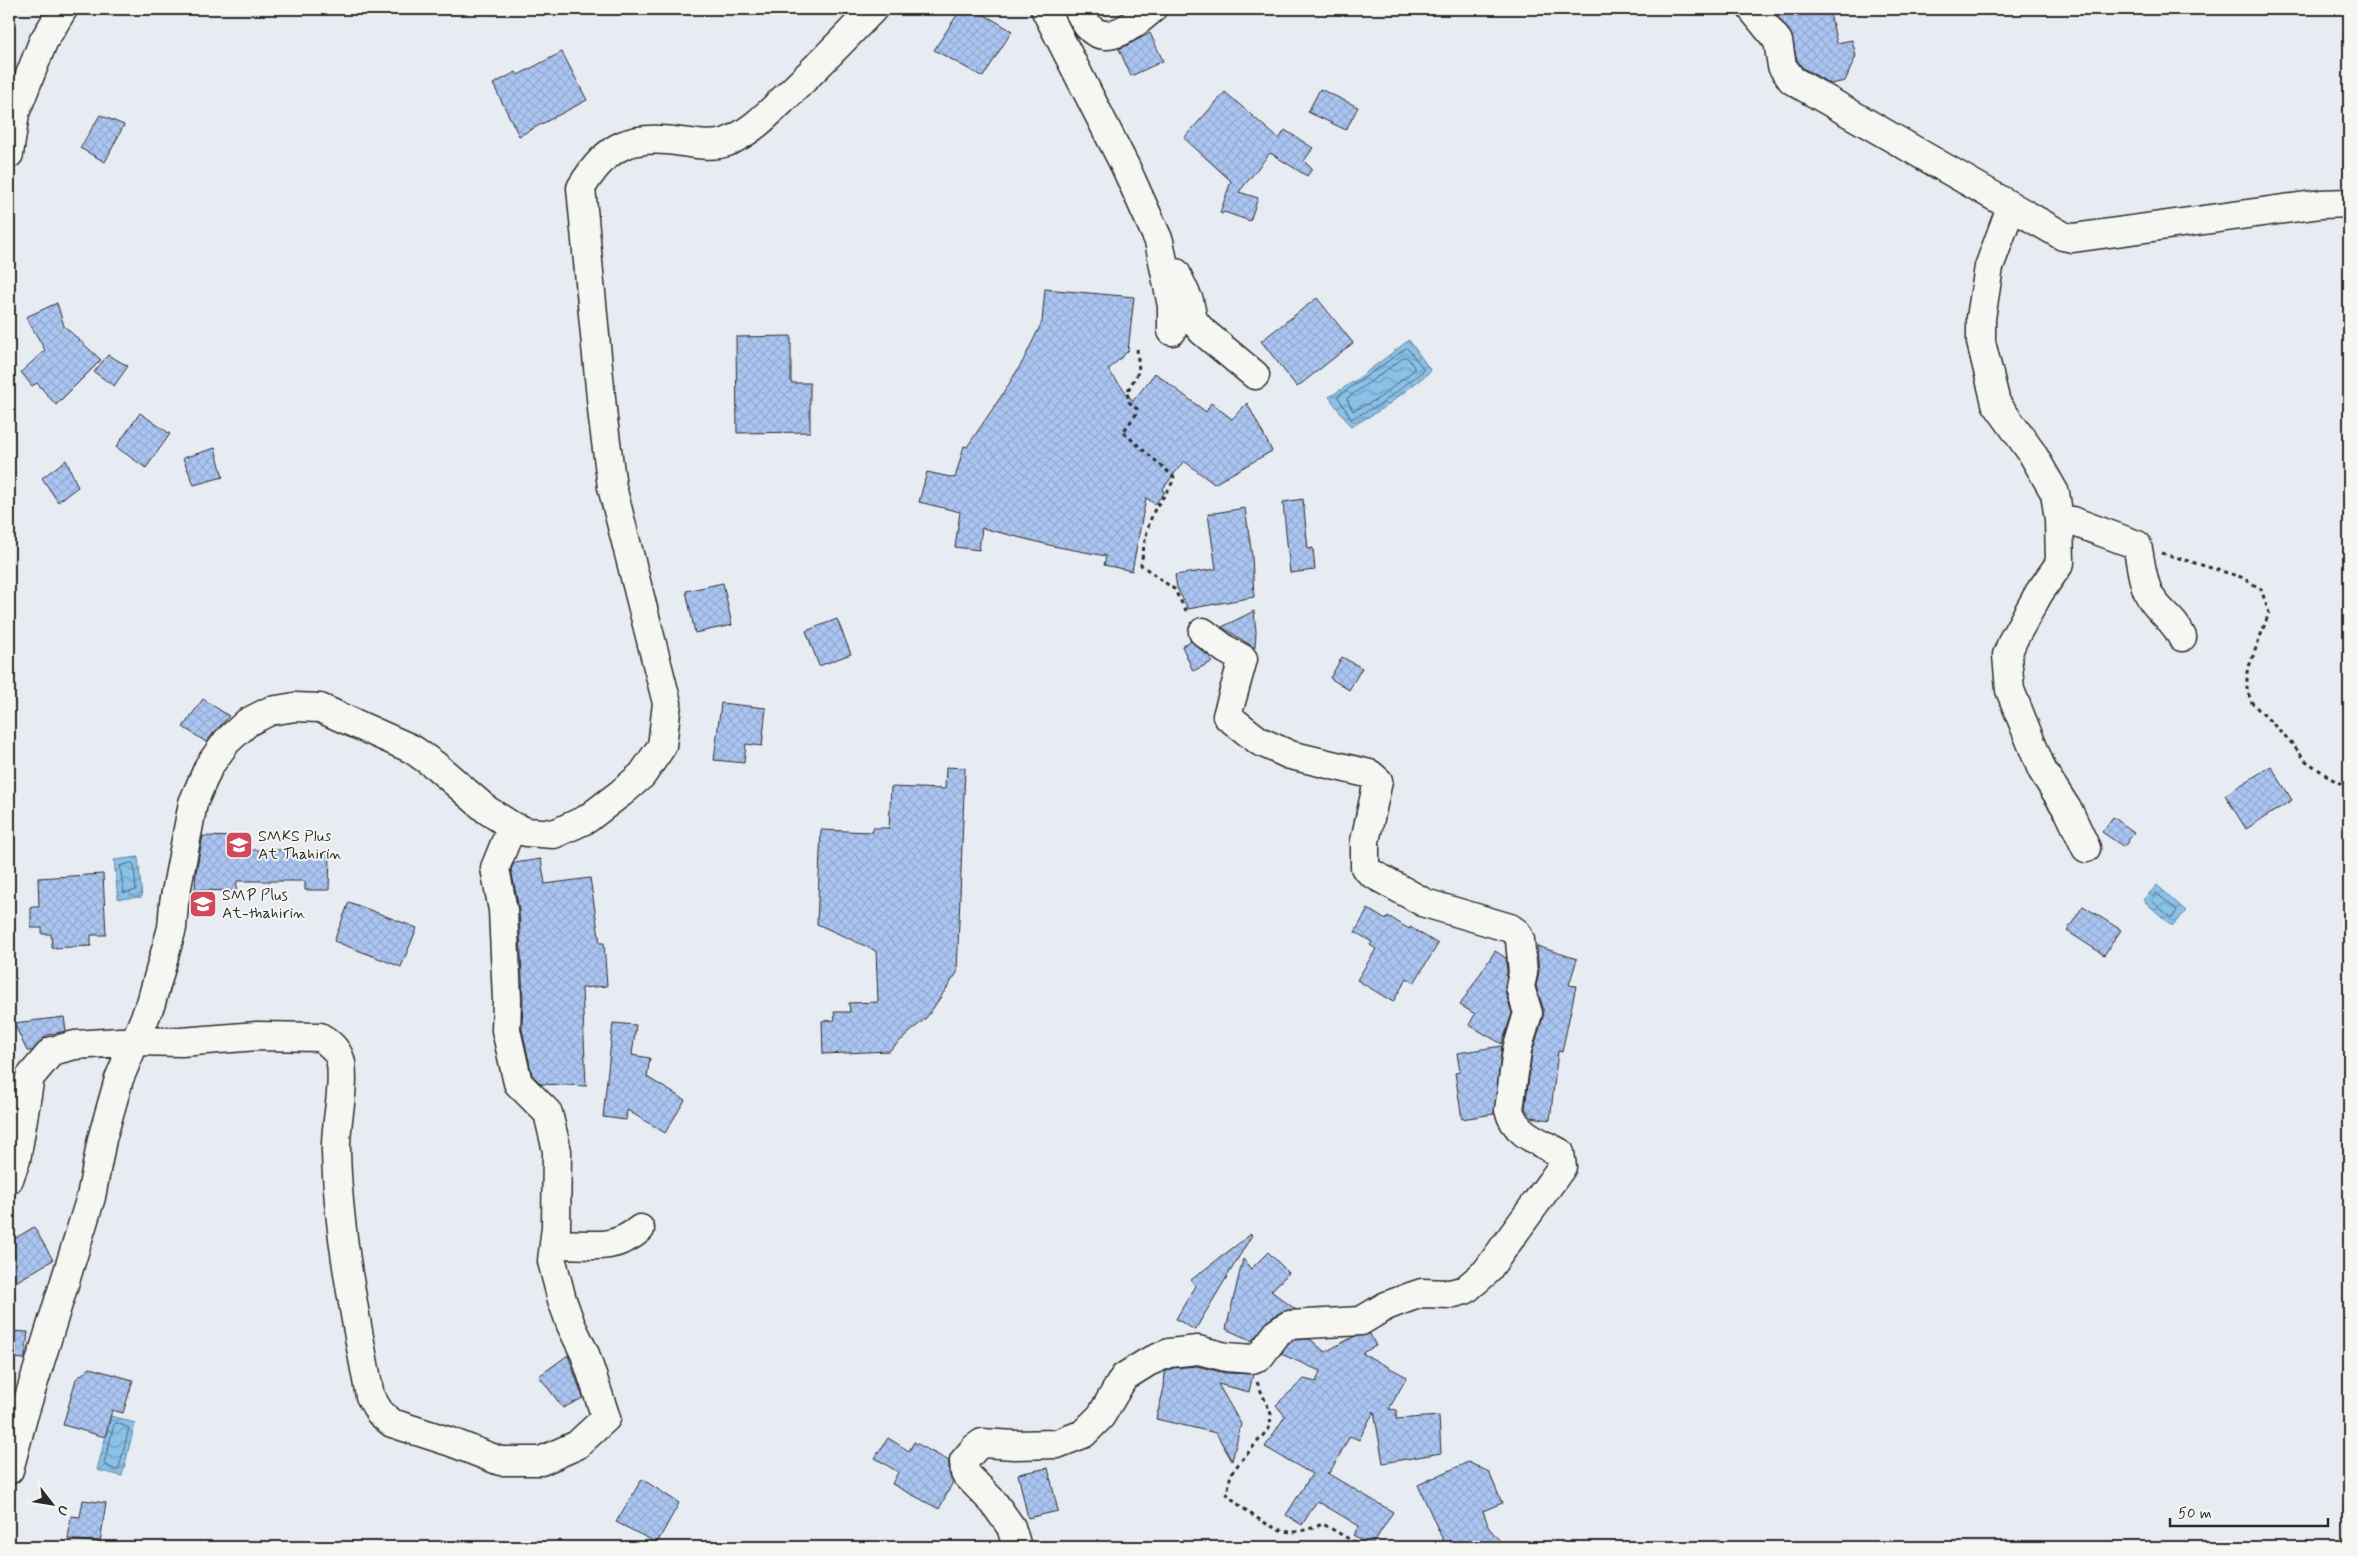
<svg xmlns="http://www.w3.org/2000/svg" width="2358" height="1556" viewBox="0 0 2358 1556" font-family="Mynerve,sans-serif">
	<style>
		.water { fill: url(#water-waves); stroke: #64859c }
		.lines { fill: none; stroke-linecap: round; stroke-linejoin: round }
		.shore { stroke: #516777; stroke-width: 1 }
		.building { fill: url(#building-cross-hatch); stroke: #2b2b2b }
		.minor-casing { stroke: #2b2b2b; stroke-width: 31 }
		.path { stroke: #2b2b2b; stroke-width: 3; stroke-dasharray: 4 4; stroke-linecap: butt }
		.minor { stroke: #f6f6f2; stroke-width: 28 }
		.labels { text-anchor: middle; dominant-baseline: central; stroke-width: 4; stroke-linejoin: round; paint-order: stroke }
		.poi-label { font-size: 16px; fill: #2b2b2b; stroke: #f6f6f2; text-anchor: start }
	</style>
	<defs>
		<pattern id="water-waves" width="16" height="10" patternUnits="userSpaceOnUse" patternTransform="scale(1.25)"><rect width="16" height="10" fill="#8ac1e8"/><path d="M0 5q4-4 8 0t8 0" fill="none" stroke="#719dbc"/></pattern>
		<pattern id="building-cross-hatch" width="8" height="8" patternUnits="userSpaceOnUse" patternTransform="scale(1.25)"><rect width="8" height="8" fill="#abc5f2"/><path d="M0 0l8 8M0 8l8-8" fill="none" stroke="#93a9d0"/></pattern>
	</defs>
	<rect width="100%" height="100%" fill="#e7ecf2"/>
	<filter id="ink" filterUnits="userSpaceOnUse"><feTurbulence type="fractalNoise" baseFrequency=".02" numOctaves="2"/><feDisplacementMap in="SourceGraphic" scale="10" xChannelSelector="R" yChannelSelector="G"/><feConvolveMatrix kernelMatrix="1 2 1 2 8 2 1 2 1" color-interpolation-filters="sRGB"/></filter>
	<g filter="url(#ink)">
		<path class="water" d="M1409,340L1431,371L1384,408L1351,427L1329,397L1356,380Z
			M138,857L142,897L118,899L114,860Z
			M2157,885L2186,911L2172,926L2143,900Z
			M111,1416L135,1423L122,1476L97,1470Z"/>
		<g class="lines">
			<path class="shore" d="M1407,348L1423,368V371L1381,404L1351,419L1338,397Z
				M1405,357L1408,358L1414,367V370L1378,399L1353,411L1347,399Z
				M132,863L134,865L136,890L124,893L120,866Z
				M2156,893L2177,910L2173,917H2170L2152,901Z
				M117,1423L129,1428L119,1468L116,1470L104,1464L114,1425Z"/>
		</g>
		<path class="building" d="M961,9H975L1012,31L983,77L934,50Z
			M1772,9H1829L1837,43L1852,40L1856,56L1845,81L1831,84L1803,68L1797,60L1790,32Z
			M1150,33L1163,61L1131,76L1119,49Z
			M562,52L587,100L519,136L493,84L516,72L518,75Z
			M1320,89L1358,107L1346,130L1308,112Z
			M1225,92L1279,139L1285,130L1313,148L1304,161L1312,169L1307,176L1270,153L1239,192L1258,198L1250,221L1224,212L1222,214L1220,213L1231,181L1184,138Z
			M100,115L124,125L105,162L80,148Z
			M1045,289L1134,297L1128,351L1108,370L1133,401L1155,373L1206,412L1211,403L1232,419L1247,403L1272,451L1214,484L1184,461L1162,490L1165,492L1155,504L1146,498L1132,571L1104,565L1106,556L1053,546L982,528L979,550L955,547L960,512L919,502L927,472L955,478L964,446L967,447L1004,392L1023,361L1042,322Z
			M1317,298L1353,343L1297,387L1261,341Z
			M57,303L64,326L101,360L56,405L37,383L32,386L21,372L45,350L26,317Z
			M791,336V383H810V432L737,433L736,337Z
			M108,355L128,366L114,386L94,372Z
			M140,413L170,434L146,468L116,447Z
			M215,448L223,477L194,485L183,458Z
			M66,460L78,487L58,502L42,478Z
			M1303,499L1308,549L1313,548L1315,570L1290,573L1283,502Z
			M1245,508L1252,556L1254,597L1188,609L1177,588L1175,575L1216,569L1208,514Z
			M723,583L732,625L695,633L686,591Z
			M1254,611L1256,632L1255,648L1222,627Z
			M837,619L851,654L819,666L806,631Z
			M1191,641L1210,657L1212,662L1193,671L1182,646Z
			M1342,657L1362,668L1349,690L1330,678Z
			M203,699L229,716L206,742L183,727Z
			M721,703L766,708L762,746L746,744L744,763L714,760Z
			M2271,766L2292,800L2246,829L2225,795Z
			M946,767L965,768L957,973L927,1017L889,1051L823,1054L822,1021L835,1020L834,1012H850L849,1003L878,1002L876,951L817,924L821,830L873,832V828H889L891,787L945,789Z
			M2113,817L2134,832L2124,847L2102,832Z
			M203,836L239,837L238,850H295V853H330L329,890H305V881H237L236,891L195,890L196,872Z
			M541,859L545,884L590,878L600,943H604L607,986L582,988L586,1086L541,1084L532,1075L522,1029L523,999L519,909L511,869L514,863Z
			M103,874L106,935H91V946L52,948L51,934H42V928H31V907H39L38,878Z
			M349,902L417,928L401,967L334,941Z
			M2083,906L2121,930L2104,955L2067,931Z
			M1368,909L1386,920L1388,916L1409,929L1410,927L1438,944L1414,983L1407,978L1393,1002L1357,980L1376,949L1370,945L1372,942L1355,932Z
			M1537,946L1577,959L1569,985L1576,986L1562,1052L1558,1051L1550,1120L1531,1117L1525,1108L1532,1053L1543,1017V1008L1536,986L1539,972Z
			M1495,951L1506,958L1507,972L1505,991L1512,1013L1502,1044L1469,1025L1475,1014L1460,1005Z
			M64,1017L66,1031L47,1035L32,1051H27L14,1023Z
			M613,1023L636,1025L632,1055L650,1058L647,1077L685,1100L665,1133L627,1110L626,1120L603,1117Z
			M1502,1046L1494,1114L1462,1119L1455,1073L1460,1072L1457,1053Z
			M34,1227L53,1260L9,1286V1242Z
			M1251,1234L1252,1235L1195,1330L1176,1319L1195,1286L1191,1280Z
			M1268,1252L1289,1273L1271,1291L1295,1309L1281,1312L1270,1319L1252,1341L1226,1329L1243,1259L1251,1269Z
			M9,1331L28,1332L25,1359L9,1358Z
			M1370,1334L1376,1346L1362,1353L1407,1377L1389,1409L1397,1410L1396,1419L1439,1416L1441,1453L1383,1463L1374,1411L1359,1440L1350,1436L1330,1472L1327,1473L1393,1512L1371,1547L1353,1535L1359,1526L1317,1501L1302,1525L1286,1515L1312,1474L1265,1447L1285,1416L1276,1405L1304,1379L1316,1382L1320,1371L1281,1354L1289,1344L1294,1340L1310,1339L1325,1352L1353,1337Z
			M568,1355L583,1398L563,1408L539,1376Z
			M1197,1366L1225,1373L1253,1374L1249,1392L1218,1384L1241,1424L1232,1461L1216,1433L1156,1419L1164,1388L1165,1372L1173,1368Z
			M90,1368L133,1380L123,1413L112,1410L105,1437L63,1425L76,1379Z
			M888,1438L909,1451L914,1442L949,1461V1474L953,1482L939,1509L892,1484L898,1472L875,1458Z
			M1468,1462L1489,1472L1502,1503L1483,1511L1489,1528L1505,1547H1446L1418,1485Z
			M1048,1468L1058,1511L1028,1518L1018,1474Z
			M642,1479L679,1503L657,1543L616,1522Z
			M83,1500L106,1503L100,1543L68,1539L71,1516L80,1517Z"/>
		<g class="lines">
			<g class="minor-casing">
				<path id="minor" d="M1045,9L1126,168L1159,241L1172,306V331
					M1078,9C1081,14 1084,21 1088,26C1107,49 1137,22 1152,9
					M1752,9L1778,41L1782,66L1792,80L2063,236L2073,238L2321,204L2349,203
					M9,154L15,113L43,42L63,9
					M2011,207L1989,267L1981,318V342L1996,403L2032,453L2055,493L2059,519L2060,563L2039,593L2013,640L2007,655L2010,690L2042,770L2069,812L2086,848
					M1176,273L1189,301L1193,320L1202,331L1255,375
					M2059,519L2072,521L2137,545C2141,562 2142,583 2151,598C2161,614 2174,619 2182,637
					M9,1179L16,1160L30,1077L52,1051L75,1045L135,1041L181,1042L257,1036L320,1037C330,1043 339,1052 341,1063C345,1093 335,1121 336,1151C338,1233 355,1315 370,1396L380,1413L392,1423L451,1442L500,1461H541L577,1445L606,1418L585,1354L571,1325L562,1300L552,1261L556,1227L557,1151L548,1113L518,1083L506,1030L507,1000L503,910L495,868L512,826
					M554,1244C588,1243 611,1253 640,1229
					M9,1470L23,1417L91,1197L102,1139L119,1079L151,1003L172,928L174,903L193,803L209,766L227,741L248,722L270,711L295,707L320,708L412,749L436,766L487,810L512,826L527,832L554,834L587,819L621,793L642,775L662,746L667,703L612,487L603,419L581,188C607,144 632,134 682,142C696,144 713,147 727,142C752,132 771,111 790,93C818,66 846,37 873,9
					M1017,1547L1011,1527L994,1503L965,1473L964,1461L975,1448L982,1443L1015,1445L1057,1444L1083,1434L1101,1416L1124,1377L1148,1362L1169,1353L1198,1350L1226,1357L1252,1359L1260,1356L1278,1332L1289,1325L1361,1321L1386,1306L1410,1297L1422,1293L1450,1294L1465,1290L1486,1272L1562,1167L1560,1153C1539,1141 1516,1135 1509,1110L1517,1050L1528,1013L1520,987L1523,973L1520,940L1517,933L1510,928L1425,903L1371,873L1365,867V841L1378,781L1370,774L1290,755L1259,741L1227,716L1243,659L1225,649L1203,632"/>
			</g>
			<path class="path" d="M1137,349L1139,371L1127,392L1129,402L1137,409V413L1123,432L1174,477C1171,490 1160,499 1154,511C1146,529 1144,546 1141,565L1174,589L1188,614
				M2162,553L2241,577L2261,589L2269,613L2247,672V690L2252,703L2289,740L2306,761L2332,779L2349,788
				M1257,1382L1271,1414L1270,1427L1231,1473L1227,1494C1240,1507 1273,1533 1293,1532C1302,1532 1314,1527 1323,1524L1363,1547"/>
			<use href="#minor" class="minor"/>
		</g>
	</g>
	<defs>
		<g id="school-square" transform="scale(1.4375)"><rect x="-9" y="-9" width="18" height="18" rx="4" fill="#d1495b" stroke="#f6f6f2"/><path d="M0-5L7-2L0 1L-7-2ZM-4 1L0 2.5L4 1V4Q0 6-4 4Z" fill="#fff"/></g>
	</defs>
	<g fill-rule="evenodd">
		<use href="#school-square" x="239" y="845"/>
		<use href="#school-square" x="203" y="904"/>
	</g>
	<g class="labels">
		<g class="poi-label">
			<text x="258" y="836">SMKS Plus<tspan x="258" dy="18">At Thahirin</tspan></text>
			<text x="222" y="895">SMP Plus<tspan x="222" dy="18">At-thahirin</tspan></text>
		</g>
	</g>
	<rect width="2358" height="1556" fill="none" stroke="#f6f6f2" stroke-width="30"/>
	<rect x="15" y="15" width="2328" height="1526" fill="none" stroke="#2b2b2b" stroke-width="2" filter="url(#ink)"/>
	<g transform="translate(52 1504) rotate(121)" stroke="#f6f6f2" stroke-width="4" paint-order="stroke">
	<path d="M0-4L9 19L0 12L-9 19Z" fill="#2b2b2b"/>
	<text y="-8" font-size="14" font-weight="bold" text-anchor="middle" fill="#2b2b2b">U</text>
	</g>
	<path d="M2170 1518v8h158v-8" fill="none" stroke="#2b2b2b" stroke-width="2.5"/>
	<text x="2178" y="1518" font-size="15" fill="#2b2b2b" stroke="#f6f6f2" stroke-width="4" paint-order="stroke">50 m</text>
</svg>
